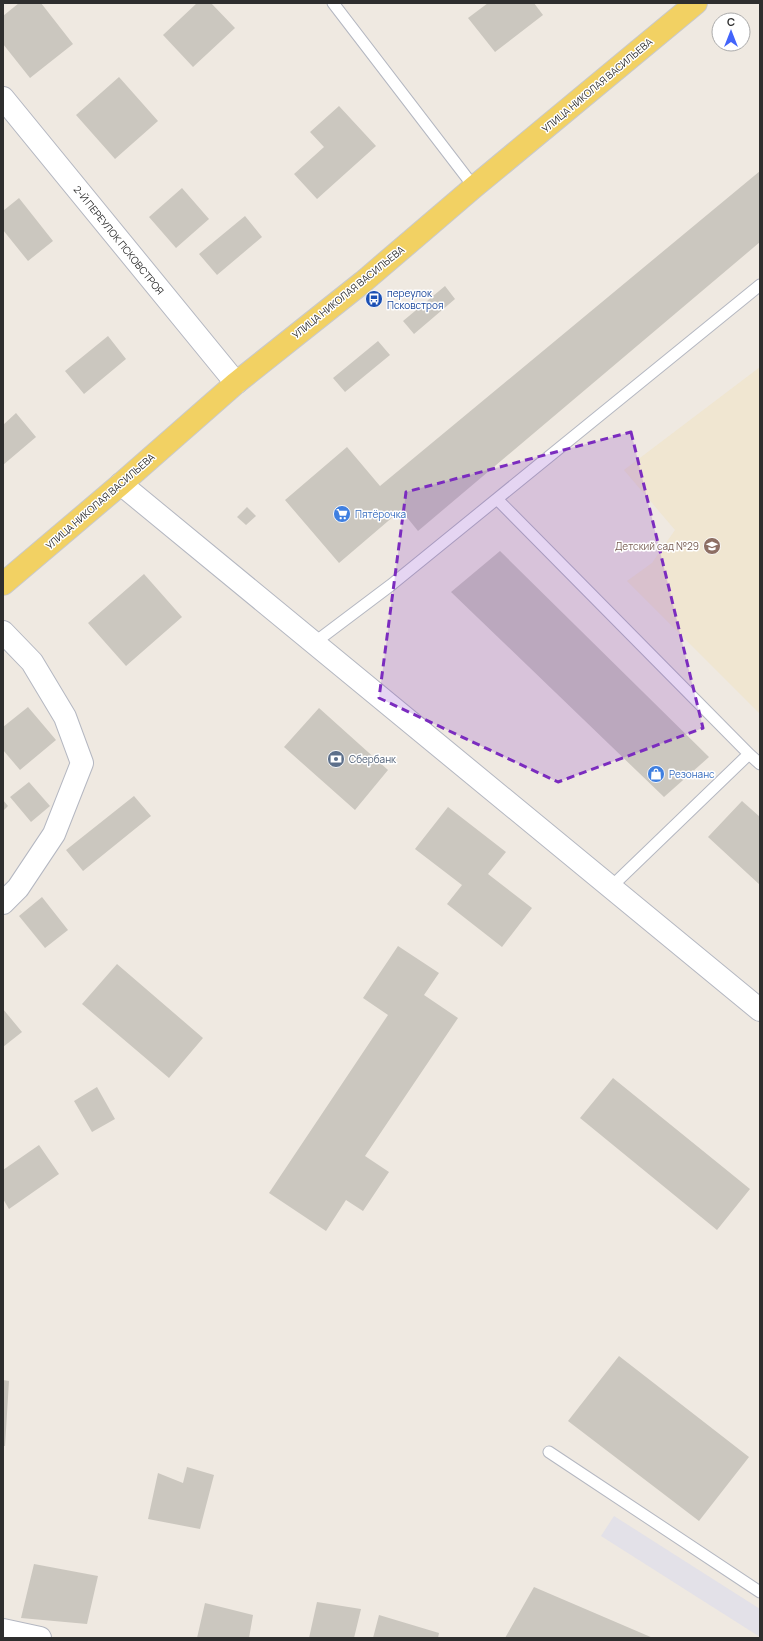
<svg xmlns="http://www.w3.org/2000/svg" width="763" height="1641" viewBox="0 0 763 1641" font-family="Manrope,sans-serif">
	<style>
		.industrial { fill: #e3e1e8 }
		.education { fill: #f0e6d1 }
		.building { fill: #cbc7bf }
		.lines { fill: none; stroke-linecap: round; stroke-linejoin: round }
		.lane-casing { stroke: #b4b7c1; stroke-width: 13 }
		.street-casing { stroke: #b4b7c1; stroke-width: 24 }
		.primary-casing { stroke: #c9c9c9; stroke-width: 24 }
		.lane { stroke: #fff; stroke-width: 11 }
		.street { stroke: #fff; stroke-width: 22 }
		.primary { stroke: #f2d163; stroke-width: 22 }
		.marked { fill: #7b2cbf; fill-opacity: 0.2; stroke: #7b2cbf; stroke-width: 3; stroke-dasharray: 8 5; stroke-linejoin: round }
		.labels { text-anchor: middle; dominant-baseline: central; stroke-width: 3; stroke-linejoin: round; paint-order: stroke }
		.street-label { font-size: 10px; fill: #2e2e2e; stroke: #fff }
		.transit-label { font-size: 10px; fill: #164399; stroke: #fff; text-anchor: start }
		.shop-label { font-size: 10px; fill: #366cbe; stroke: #fff; text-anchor: start }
		.education-label { font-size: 10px; fill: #785e54; stroke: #fff; text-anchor: end }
		.service-label { font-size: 10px; fill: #4e5e75; stroke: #fff; text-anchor: start }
	</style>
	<rect width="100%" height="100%" fill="#efe9e1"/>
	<path class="industrial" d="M614,1516L760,1609V1637L601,1536Z"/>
	<path class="education" d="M760,367V714L627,581L652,563L675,530L624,470Z"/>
	<path class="building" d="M19,3H41L73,44L30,78L3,44V16Z
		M197,3H211L235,28L193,67L163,35Z
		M488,3H534L543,15L495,52L468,18Z
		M119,77L158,121L115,159L76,115Z
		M339,106L376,146L317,199L294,174L324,147L310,132Z
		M760,171V242L418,531L401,510L339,563L285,500L347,447L380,486Z
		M182,188L209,219L176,248L149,217Z
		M19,198L53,241L28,261L3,230V211Z
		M245,216L262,237L217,275L199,254Z
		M445,286L455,299L414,334L403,321Z
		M108,336L126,359L84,394L65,371Z
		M378,341L390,355L345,392L333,378Z
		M16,413L36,437L3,465V425Z
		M247,507L256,516L246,525L237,517Z
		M500,551L709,757L664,797L451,592Z
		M144,574L182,617L126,666L88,623Z
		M28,707L56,740L20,770L3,750V727Z
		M319,708L388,770L355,810L284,747Z
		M29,782L50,806L31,822L10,797Z
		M134,796L151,816L83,871L66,850Z
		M3,800L8,806L3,811Z
		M742,801L760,817V885L708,837Z
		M448,807L506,852L488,874L532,908L502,947L447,904L462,885L415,849Z
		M42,897L68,930L45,948L19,916Z
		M398,946L439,973L424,995L458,1018L365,1156L389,1172L363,1211L346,1200L326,1231L269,1193L388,1015L363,998Z
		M117,964L203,1038L169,1078L82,1004Z
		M3,1009L22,1032L3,1047Z
		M613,1078L750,1189L717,1230L580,1118Z
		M97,1087L115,1119L92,1132L74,1101Z
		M39,1145L59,1174L9,1209L3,1199V1170Z
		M619,1356L749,1457L699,1521L568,1421Z
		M3,1380L9,1381L5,1446H3Z
		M187,1467L214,1475L200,1529L148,1519L158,1473L183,1483Z
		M34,1564L98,1576L87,1624L21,1618Z
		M534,1587L653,1638H505Z
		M317,1602L361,1609L354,1638H309Z
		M205,1603L253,1615L249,1638H197Z
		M379,1615L439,1633L438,1638H373Z"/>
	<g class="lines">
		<g class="lane-casing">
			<path id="lane" d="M333,3L474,187
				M497,499L749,754
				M314,643L391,585L760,285
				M611,887L749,754L760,764
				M549,1452L760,1592"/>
		</g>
		<g class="street-casing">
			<path id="street" d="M3,98L236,383
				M121,484L760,1010
				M3,632L32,662L65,717L82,763L54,834L18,888L3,903
				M3,1630L40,1638"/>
		</g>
		<g class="primary-casing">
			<path id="primary" d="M3,584L121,484L236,383L363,282L474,187L696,3"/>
		</g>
		<use href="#lane" class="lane"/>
		<use href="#street" class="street"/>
		<use href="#primary" class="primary"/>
	</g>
	<path class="marked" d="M631,432L703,728L558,782L379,698L406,492Z"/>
	<defs>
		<g id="bus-disc" transform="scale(0.9)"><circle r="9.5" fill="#1a4fb4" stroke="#fff"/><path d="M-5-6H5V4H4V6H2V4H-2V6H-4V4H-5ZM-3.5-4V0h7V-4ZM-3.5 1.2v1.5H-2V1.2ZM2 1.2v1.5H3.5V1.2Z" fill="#fff"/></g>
		<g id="supermarket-disc" transform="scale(0.9)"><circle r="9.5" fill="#3f7fe0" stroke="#fff"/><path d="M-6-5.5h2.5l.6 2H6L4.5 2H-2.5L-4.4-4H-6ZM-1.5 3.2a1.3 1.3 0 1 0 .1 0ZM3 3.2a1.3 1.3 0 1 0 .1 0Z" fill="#fff"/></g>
		<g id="school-disc" transform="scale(0.9)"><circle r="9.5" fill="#8d6e63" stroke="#fff"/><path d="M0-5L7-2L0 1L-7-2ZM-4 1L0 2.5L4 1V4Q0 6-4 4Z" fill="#fff"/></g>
		<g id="bank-disc" transform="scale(0.9)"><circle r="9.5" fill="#5c6f8a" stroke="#fff"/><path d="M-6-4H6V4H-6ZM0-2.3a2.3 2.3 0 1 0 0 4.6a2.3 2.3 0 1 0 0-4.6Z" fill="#fff"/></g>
		<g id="shop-disc" transform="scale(0.9)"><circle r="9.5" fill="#3f7fe0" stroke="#fff"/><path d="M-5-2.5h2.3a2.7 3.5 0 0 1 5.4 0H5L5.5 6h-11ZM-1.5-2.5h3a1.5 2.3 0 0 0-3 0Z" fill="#fff"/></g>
	</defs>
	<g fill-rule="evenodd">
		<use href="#bus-disc" x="374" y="299"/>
		<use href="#supermarket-disc" x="342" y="514"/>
		<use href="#school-disc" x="712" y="546"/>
		<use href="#bank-disc" x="336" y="759"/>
		<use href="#shop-disc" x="656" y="774"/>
	</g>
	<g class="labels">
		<g class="street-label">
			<text transform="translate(597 85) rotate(-40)">УЛИЦА НИКОЛАЯ ВАСИЛЬЕВА</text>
			<text transform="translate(119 240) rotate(51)">2-Й ПЕРЕУЛОК ПСКОВСТРОЯ</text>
			<text transform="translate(348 292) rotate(-39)">УЛИЦА НИКОЛАЯ ВАСИЛЬЕВА</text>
			<text transform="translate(100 501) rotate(-41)">УЛИЦА НИКОЛАЯ ВАСИЛЬЕВА</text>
		</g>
		<g class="transit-label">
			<text x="387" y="293">переулок<tspan x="387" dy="12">Псковстроя</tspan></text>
		</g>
		<g class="shop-label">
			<text x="355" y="514">Пятёрочка</text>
			<text x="669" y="774">Резонанс</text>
		</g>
		<g class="education-label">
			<text x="699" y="546">Детский сад №29</text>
		</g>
		<g class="service-label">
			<text x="349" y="759">Сбербанк</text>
		</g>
	</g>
	<rect width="763" height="1641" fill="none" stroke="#2e2e2e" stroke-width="8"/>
	<g transform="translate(731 32)"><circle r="19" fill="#ffffff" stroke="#ababab"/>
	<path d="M0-3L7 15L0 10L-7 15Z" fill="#4264fb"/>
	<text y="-6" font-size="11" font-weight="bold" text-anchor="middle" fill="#2e2e2e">С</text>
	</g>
</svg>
